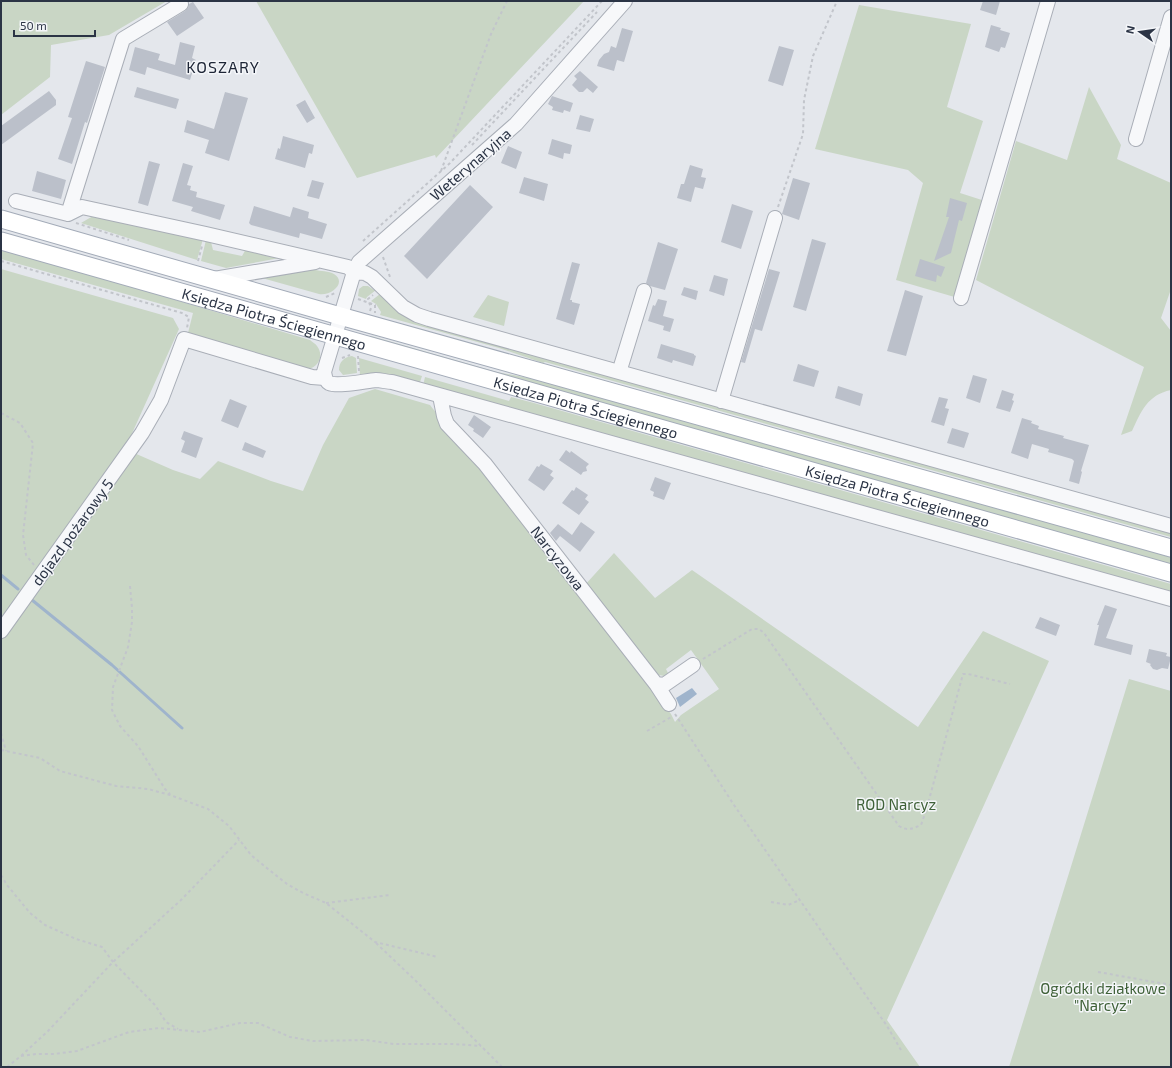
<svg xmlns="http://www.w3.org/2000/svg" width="1172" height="1068" viewBox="0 0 1172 1068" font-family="'Exo 2',sans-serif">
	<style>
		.green { fill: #c9d6c5 }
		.water { fill: #9fb4cc }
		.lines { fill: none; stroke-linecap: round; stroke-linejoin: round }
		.stream { stroke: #9fb4cc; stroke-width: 3 }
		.building { fill: #bbc0ca }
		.minor-casing { stroke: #a9aeb7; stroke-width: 16 }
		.major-casing { stroke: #a3abb8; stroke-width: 19 }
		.path { stroke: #c2c5cb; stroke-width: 2; stroke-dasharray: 3 3; stroke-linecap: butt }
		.minor { stroke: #f7f8fa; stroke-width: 14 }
		.major { stroke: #fff; stroke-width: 17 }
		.labels { text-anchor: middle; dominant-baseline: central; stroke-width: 3; stroke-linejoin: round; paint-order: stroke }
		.street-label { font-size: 15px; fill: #2b3445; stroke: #f4f6f9 }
		.park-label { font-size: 15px; fill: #3f6138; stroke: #f4f6f9 }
		.neighbourhood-label { font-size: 16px; letter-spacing: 1px; fill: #1d2536; stroke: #f4f6f9 }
	</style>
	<rect width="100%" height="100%" fill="#e4e7ec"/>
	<path class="green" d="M1,1H167L109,35L51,45L50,77L1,115Z
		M256,1H584L436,158L435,155L357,178Z
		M859,5L971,24L947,107L983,121L960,193L985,201L958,298L896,280L923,183L908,170L815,149Z
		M1089,87L1121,145L1117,159L1171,183V289L1161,318L1171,331V390C1147,395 1141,412 1132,431L1121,435L1144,367L976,280L1016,141L1067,160Z
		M93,216L203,239L197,260L81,223Z
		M206,240L211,242L213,250L242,256L246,249L285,257L226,268L201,261Z
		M1,250L149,292L310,340C312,342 316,344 317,346C324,355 319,367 308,369L188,333L193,313L1,259Z
		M315,266V270C320,271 329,271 334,274C347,282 332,296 319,294L262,278Z
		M1,269L173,318L179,329L125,449L173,470L200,479L218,461L271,481L303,491L323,445L349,398L375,389L430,405L671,714L675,722L681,715L719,689L691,650L666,669L668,673L664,676L659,675L654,671L584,586L614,553L655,598L692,570L918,727L983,631L1049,661L887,1020L920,1067H1Z
		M363,286H368L374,290L376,287V290L367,297L366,299L358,296L359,289Z
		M380,294L393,304L1171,531V537L545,362L543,363L499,348L380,315L381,312L376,304L371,301Z
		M488,295L509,302L504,326L473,317Z
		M371,336L497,372L544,381L1171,554V565L370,338Z
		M352,356L356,358L357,373L343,375L339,370C339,362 344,357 352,356Z
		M359,358L422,376L419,385L360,376Z
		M425,377L509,401L511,397L534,403L1171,584V594L423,386Z
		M1129,679L1171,691V1067H1009Z"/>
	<path class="water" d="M692,688L697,694L680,707L676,698Z"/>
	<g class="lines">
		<path class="stream" d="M1,575L18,589
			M32,600L112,665L182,728"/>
	</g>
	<path class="building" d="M983,1H1000L996,15L980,10Z
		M193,2L204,18L177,36L167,22L185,11L188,8L189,4Z
		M991,25L1001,28L1000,30L1010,33L1005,48L1001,47L999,52L985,47Z
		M622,28L633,31L624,62L617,60L614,71L597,66L599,60L604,54L609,52L611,46L616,48Z
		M180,42L195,46L192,58L196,60L190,80L147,67L145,75L129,70L135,47L160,54L158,60L175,65Z
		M779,46L794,50L783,86L768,81Z
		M86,61L105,67L87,123L85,122L72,164L58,159L72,118L68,117Z
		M580,71L598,87L593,93L587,88L583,92H579L572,85L577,79L574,76Z
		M137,87L179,99L176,109L134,97Z
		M49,91L56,100V105L1,145V126Z
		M225,92L248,98L229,161L205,153L209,140L184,132L187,120L214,129Z
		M552,96L573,103L570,112L564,110L563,113L552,110L553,107L548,104Z
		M305,100L315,118L307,123L296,105Z
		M580,115L594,119L590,132L576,129Z
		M283,136L314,145L312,154L309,153L305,168L275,159L278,148L280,149Z
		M552,139L572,145L570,154L564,153L563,159L548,154Z
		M508,146L522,152L516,169L501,163Z
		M149,161L160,164L148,206L138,203Z
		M183,163L193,166L187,185L191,186L190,190L197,192L196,197L225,205L220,220L191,211L193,207L172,201Z
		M690,165L703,169L701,177L706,178L703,189L695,187L691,202L677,198L681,184H684Z
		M37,171L66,180L61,199L32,191Z
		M524,177L548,184L544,201L519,193Z
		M793,178L810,183L799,220L782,214Z
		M312,180L324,183L319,199L307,196Z
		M470,185L493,207L427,279L404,256Z
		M950,198L967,203L962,221L959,220L951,253L934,261L949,217H946Z
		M732,204L753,211L741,249L721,242Z
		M254,206L290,217L293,207L309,212L308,218L327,224L322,239L300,233L299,238L251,225L249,223Z
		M812,239L826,243L806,311L793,307Z
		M658,242L678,249L665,290L650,286L646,283Z
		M920,259L945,267L941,277L937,275L936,282L915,276Z
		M572,262L580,264L570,300H572V302L580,304L574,325L556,319Z
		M769,269L780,272L762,331L755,329L745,363L741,362Z
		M714,275L728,279L724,296L709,291Z
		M684,287L698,291L696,300L681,295Z
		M905,290L923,296L906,356L887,351Z
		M658,299L667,301L663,316L674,319L670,332L663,330L664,326L648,321L653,305L655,306Z
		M661,344L694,354V355L696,356L693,366L673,360L672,363L657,358Z
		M798,364L819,371L814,387L793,381Z
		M973,375L987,379L980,403L966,398Z
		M838,386L863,394L860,406L835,398Z
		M1002,390L1014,394L1012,400L1014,401L1010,412L996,408Z
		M939,397L948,399L945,408L949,409L944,426L931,422Z
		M230,399L247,406L238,428L221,421Z
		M474,415L491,427L483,438L473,431L474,429L468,425Z
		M1022,418L1032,421L1031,423L1039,426L1038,429L1064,436L1063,438L1089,445L1081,471L1082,472L1079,484L1069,481L1074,461L1072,459L1048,452L1049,449L1032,444L1028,459L1011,453Z
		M952,428L969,433L964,448L947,443Z
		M184,431L203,438L196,458L181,452L185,441L181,439Z
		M245,442L266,451L263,458L242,450Z
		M566,450L570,453L571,451L589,464L586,467L587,471L583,472L581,475L559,460Z
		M541,464L553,471L550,475L554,478L544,491L528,480L537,466L539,467Z
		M655,477L671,483L664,500L653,496L654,492L650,490Z
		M576,487L588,495L585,499L589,502L579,515L562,503L572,490L574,491Z
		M581,522L595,532L580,552L560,536L556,541L550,533L558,524L572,535Z
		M1105,605L1117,609L1106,638L1133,645L1131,655L1094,645L1099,625H1097Z
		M1040,617L1060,625L1056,636L1035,628Z
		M1149,649L1167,653L1166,656L1171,657L1168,669L1162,668L1157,670L1153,669L1150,665L1151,664L1146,662Z"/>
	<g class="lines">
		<g class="minor-casing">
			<path id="minor" d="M625,1L516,124L359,262L354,272L324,372C325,376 325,381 329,383C338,387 365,381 376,380C381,380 387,382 392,382L1171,599
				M1136,139L1171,17
				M16,201L68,214L82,207L206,234L348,267L354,272L365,273L372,277L403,307L417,315L429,319L1171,526
				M68,214L123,39L181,4
				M214,279L315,262
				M961,298L1048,1
				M621,366L644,291
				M440,396L444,416L447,424L485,464L656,684L664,685L693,665
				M721,401L775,218
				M1,631L142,433L161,400L184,339L312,377L325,378
				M656,684L669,704"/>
		</g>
		<g class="major-casing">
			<g id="major">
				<path d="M1,219L340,316L1171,548"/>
				<path id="s1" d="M1,241L1171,573"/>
			</g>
		</g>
		<path class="path" d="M472,145L597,12
			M441,171L491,34L507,1
			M778,207L803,134L804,100L813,56L837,1
			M76,223L129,240
			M363,241L450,163L602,1
			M383,257L390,277
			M1,261L182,313L189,317L187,328
			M198,261L202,246
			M326,297L335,293
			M358,299L375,305V313
			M370,311L371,308L368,299L373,295
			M358,356L359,371
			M342,358L350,355
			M1,413L20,423L33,443L23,535L26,555L34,565
			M130,586L132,608V622L128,647L113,687L112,710L120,726L138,746L165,789L170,794
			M703,659L752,629H759L764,633L899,826C907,831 912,829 921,825L926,811L963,674H968L1010,684
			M675,714L734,805L887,1026L901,1050
			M647,731L673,716
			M1,733L6,751
			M1,750L40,758L60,771L116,786L148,789L170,795L208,809L229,826L251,855L268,869L287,884L303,893L326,903L375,942L438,957
			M1,875L7,885L30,913L45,925L76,939L102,947L113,962L155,1005L166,1022L178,1029
			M771,902L788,905L800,900
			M326,903L390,895
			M376,943L417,982L502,1067
			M1098,972L1171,985
			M21,1056L36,1054H54L77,1051L129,1032L159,1028L200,1032L240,1023H258L290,1037L313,1041L366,1040L394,1044H454L481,1046
			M7,1067L21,1056L48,1031L113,962L181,900L239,840"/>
		<use href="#minor" class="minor"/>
		<use href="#major" class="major"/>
	</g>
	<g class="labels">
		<g class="street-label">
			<text transform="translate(470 164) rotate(-41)">Weterynaryjna</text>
			<text stroke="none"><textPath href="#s1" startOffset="284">Księdza Piotra Ściegiennego</textPath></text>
			<text stroke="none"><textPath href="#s1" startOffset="608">Księdza Piotra Ściegiennego</textPath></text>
			<text stroke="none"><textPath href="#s1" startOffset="932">Księdza Piotra Ściegiennego</textPath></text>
			<text transform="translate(72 532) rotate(-54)">dojazd pożarowy 5</text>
			<text transform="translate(558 558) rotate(52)">Narcyzowa</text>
		</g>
		<g class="park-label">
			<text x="896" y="804">ROD Narcyz</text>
			<text x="1103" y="988">Ogródki działkowe<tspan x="1103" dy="17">"Narcyz"</tspan></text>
		</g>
		<g class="neighbourhood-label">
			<text x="223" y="66">KOSZARY</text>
		</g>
	</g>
	<rect width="1172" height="1068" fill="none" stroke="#2b3445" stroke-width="4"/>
	<g transform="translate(1140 32) rotate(283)" stroke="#f4f6f9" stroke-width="3" paint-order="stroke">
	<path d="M0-3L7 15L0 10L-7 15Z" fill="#2b3445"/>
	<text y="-6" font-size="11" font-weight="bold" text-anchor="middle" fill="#2b3445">N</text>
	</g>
	<path d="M14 30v6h81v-6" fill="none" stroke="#2b3445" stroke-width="2"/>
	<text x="20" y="30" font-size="12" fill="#2b3445" stroke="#f4f6f9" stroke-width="3" paint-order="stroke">50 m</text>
</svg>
